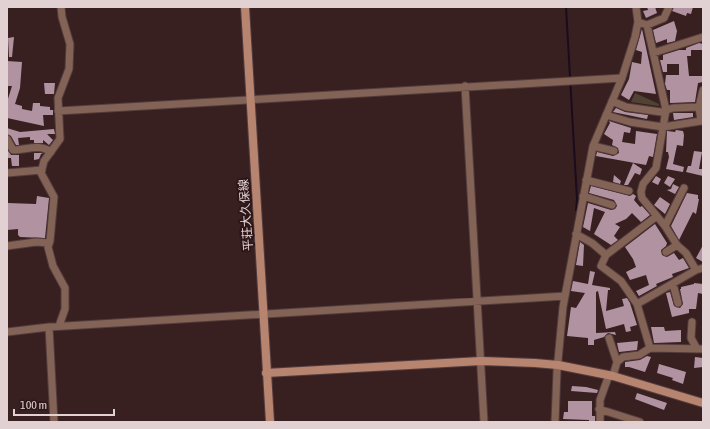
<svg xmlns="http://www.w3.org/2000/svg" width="710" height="429" viewBox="0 0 710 429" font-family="'Asap Condensed','Noto Sans JP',sans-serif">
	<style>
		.green { fill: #504334 }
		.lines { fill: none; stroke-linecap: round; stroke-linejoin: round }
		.stream { stroke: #1a0b1d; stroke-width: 2 }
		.building { fill: #b192a1 }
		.street-casing { stroke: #533c3d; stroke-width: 9 }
		.secondary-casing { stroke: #533c3d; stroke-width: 10 }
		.street { stroke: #836356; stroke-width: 7 }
		.secondary { stroke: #b78470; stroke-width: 8 }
		.labels { text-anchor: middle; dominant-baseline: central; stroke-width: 4; stroke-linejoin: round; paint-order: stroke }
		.street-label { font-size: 12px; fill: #e2d1d2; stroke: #2d1618 }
	</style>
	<rect width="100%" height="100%" fill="#382021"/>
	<path class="green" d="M635,93L659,104V106L631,102Z"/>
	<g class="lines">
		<path class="stream" d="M566,7L577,199L576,210"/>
	</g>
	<path class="building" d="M647,7H655L657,13L646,18L643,11L648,10Z
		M674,7H693L691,14L687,13L686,16L672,11Z
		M674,21L677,31L675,41L667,43V39L656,43L653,30Z
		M642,29L656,94L634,91L629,100L621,95L629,79L632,62L641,64L642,52L636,50Z
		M14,37L12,57H9L8,38Z
		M699,43L703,44V50H691V56H687L689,76H703V82L698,83L695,102L670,103V90H667L665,84L666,75H679V64H667V72H663L660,60H663V55L679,50H686V48Z
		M7,61L22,62L20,88L15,104L22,106V109L32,111L33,103H40V106L50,107V110H53V115H43L44,126L7,118V102L12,86H7Z
		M44,83H55L54,94H45Z
		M616,108L625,112L648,115L647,119L613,112Z
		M673,113H693V117L674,120Z
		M609,121L631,128L630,133L624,132L622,142L635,144L636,131L657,134L653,157L649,156L646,165L596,156L597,152L613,156L619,153L618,148L612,145L613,140L604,134L610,123Z
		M7,128L20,132L54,129L55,134H47L53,140L49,145L43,140V143H34V140H30V137L18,138L19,145H16L11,136L7,134Z
		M676,130L683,131L684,135L683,146L677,145L673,164L684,167L683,172L666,169L669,157L668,152H666L667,131L675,132Z
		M7,149L11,155H19V166H12L11,158H7Z
		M694,151L702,152L699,169H703V176L686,172L688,166H691Z
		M34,153H41L43,154H41L39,159L34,160Z
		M633,163L642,169L640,175L635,173L628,185H624Z
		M614,175L621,181L620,184L613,182Z
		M656,176L661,179L658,185L652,182Z
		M668,176L675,179L670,187L664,183Z
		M673,184L679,187L675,194L667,190L671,189Z
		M591,186L630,196L633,194L636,196L634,200L640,207L642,206L650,215L641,222L632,213L626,219L615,224L620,227L614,236L618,240L611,245L594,234L605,212L594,208L590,231L583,227L588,203L611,210L615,209L617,206L614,200L589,193Z
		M687,193L698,195V199H699L696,214L693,212L679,240L671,226Z
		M37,196L49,198L45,238L20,237L18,235V229L7,230L8,203L36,204Z
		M660,197L670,204L665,214L654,205Z
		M655,224L667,243L666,246L661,250L662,255L667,257L674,253L679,260L683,258L689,268L672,274L673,277L656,284L657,286L639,296L636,291L649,285L646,275L630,280L626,272L636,267L633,259L625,247Z
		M580,242L584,245L583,266L576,265Z
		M703,245V262L696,258Z
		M590,271L595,272L592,285L610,288V290H608L606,311L624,306L622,299L627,298L630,303L637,325L630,327L631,331L626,332L624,324L606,329L598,291L596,292V333L615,332L616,335L608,333L604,337L594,340V345H588V338L567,336L571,307L576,308L585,293L571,291L573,281L588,284Z
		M694,283L703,284V294L698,293L696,309H689V313L672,317L666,293L670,292L674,306L680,308L683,304L680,289H681V287L694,284Z
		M651,327H664L665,331L681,330V342L654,343Z
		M638,341L637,350L619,352L617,343Z
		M647,356L651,357L645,372L629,367H625V362L640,360Z
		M695,357L703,358V367L694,368Z
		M659,364L686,372L683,384L672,380L673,378L657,373Z
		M572,386L586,387L598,390L597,393L571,391Z
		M637,393L667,403L664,410L635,399Z
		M568,401H592V416H595V422H589V420L563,419L564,412H568Z"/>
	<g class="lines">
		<g class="street-casing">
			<path id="street" d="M638,22L647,25L666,110L656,168L643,184L641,192L642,198L665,226L684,188
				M647,25L664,18L669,7
				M653,53L703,37
				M465,86L484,422
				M612,101L626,107L661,112L673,108L699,107L701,121H703
				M699,107L703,90
				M58,111L622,78
				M606,115L630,122L663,127L701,121
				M7,139L13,150C26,150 39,143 51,152
				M593,146L614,151
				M7,173L42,170
				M586,180L629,191
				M583,196L612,205
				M665,226L677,245L686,253L696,270
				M576,234L592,243L606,255L601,266L621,281L637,304
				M7,246L36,242L49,243
				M666,252L677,245
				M606,255L657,216
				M673,284L678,303
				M692,322L691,338L697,349
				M59,326L65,309V288L53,266L48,247L50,241L54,197L41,173L44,161L60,139L58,98L69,69L70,44L62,17L61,7
				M49,327L54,422
				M7,332L49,327L565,296
				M609,338L617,362
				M650,348L637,304L696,270L703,268
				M613,376L617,362L623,357L639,355L650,348L703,349
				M599,409L640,422
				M555,422L557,371L563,307L593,146L622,78L635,37L638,22L636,7
				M600,422V400L609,375"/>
		</g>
		<g class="secondary-casing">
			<path id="secondary" d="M245,7L270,422
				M266,373L481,361L535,363L558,365L613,376L703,403"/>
		</g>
		<use href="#street" class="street"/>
		<use href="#secondary" class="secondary"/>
	</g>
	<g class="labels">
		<g class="street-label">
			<text transform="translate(246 215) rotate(-94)">平荘大久保線</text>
		</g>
	</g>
	<rect width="710" height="429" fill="none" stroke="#e2d1d2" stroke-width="16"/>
	<path d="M14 409v6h100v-6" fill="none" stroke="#e2d1d2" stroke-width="2"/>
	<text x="20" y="409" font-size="12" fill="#e2d1d2" stroke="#2d1618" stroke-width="3" paint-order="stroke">100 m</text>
</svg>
